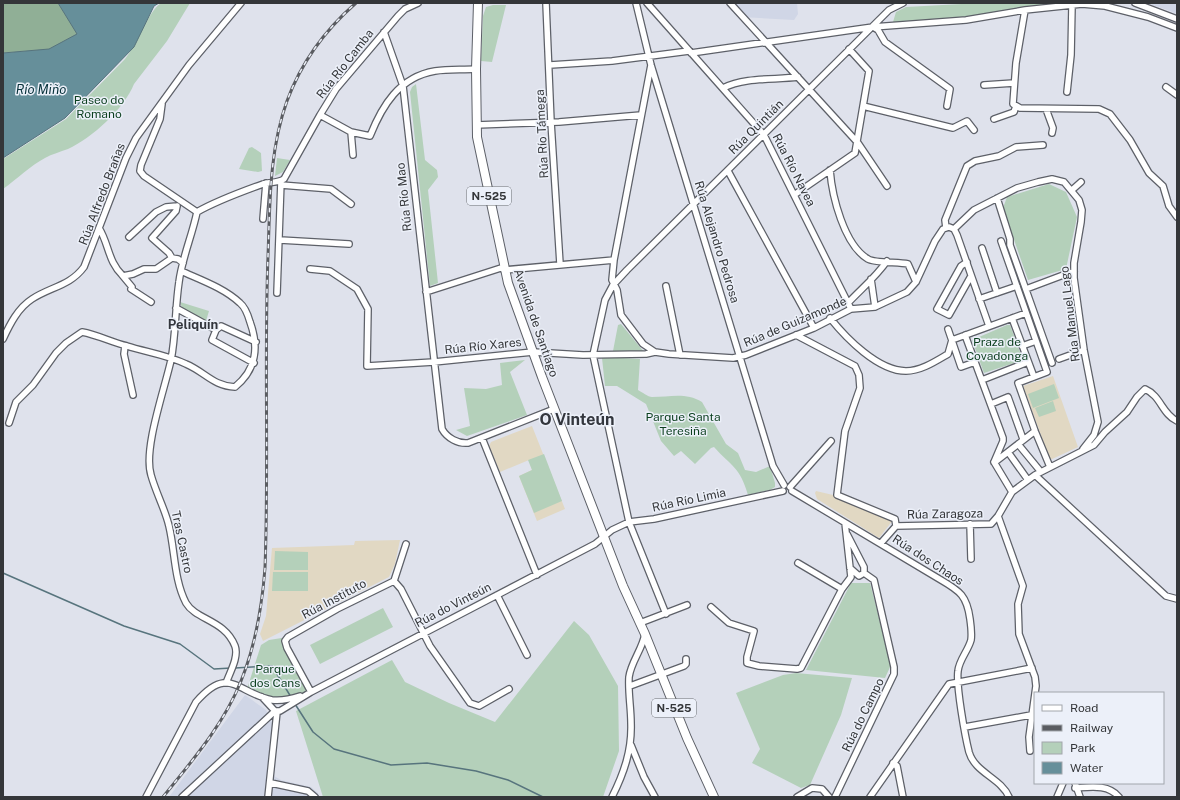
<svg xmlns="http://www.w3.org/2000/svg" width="1180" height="800" viewBox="0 0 1180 800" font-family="'Public Sans',sans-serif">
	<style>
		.built { fill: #d0d6e6 }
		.education { fill: #e1d8c3 }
		.green { fill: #b4d0ba }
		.forest { fill: #90af96 }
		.water { fill: #668f9a; stroke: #57747d }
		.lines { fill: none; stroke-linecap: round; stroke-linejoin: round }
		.stream { stroke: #57747d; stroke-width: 1.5 }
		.minor-casing { stroke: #5d6068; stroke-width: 8 }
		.highway-casing { stroke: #5d6068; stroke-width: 10 }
		.minor { stroke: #fff; stroke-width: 5.5 }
		.highway { stroke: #fff; stroke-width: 8 }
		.rail-casing { stroke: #5a5c61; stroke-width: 3 }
		.rail { stroke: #ecf0f9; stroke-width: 1.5; stroke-dasharray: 4.5; stroke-linecap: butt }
		.labels { text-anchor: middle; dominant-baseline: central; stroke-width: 3; stroke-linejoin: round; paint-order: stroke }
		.shield { fill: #ecf0f9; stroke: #6b6e73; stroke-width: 1 }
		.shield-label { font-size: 11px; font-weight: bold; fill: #343639 }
		.street-label { font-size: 12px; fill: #343639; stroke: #ecf0f9 }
		.park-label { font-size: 12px; fill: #0b3f1e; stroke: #ecf0f9 }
		.water-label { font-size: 13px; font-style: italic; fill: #07313a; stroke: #ecf0f9 }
		.neighbourhood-label { font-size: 13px; font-weight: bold; fill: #33363d; stroke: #ecf0f9 }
		.district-label { font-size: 16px; font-weight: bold; fill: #33363d; stroke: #ecf0f9 }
	</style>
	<rect width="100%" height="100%" fill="#dfe2ec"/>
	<path class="built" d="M730,3H797L798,14L794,20L742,17Z
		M1147,3H1177V14L1170,11Z
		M245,695L266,710L273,724L274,776L281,780L311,787L318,793L319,797H169Z"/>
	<path class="education" d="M1053,376L1078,447L1050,460L1023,386Z
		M532,426L565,509L537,521L519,476L532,470L529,460L500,472L489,446L491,442Z
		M816,491L833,495L893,520L879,538L817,499L815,493Z
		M400,540L395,564L389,577L263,641L260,634L266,616L272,548L354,545L355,541Z"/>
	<path class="green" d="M161,3H190L167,41L134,84C124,109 92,138 68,149C60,152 52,154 45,158C30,166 17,179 3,189V159L66,119L125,59C138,43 147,13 161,3Z
		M980,3H1071L953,20L903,23L893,22L896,12L906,7Z
		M493,5H506L492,62L481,61L483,16L486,7Z
		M416,84L425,160L437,170L438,177L428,190L438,283L430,286L410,92L412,87Z
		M252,147L261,153L262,171L258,172L239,169L249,148Z
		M277,158L290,160L283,172L275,176Z
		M1049,184L1066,192L1077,217L1066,269L1028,280L1003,208L1007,197Z
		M180,302L209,311L206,321L182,308Z
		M621,324L644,352L613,351L618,325Z
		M1007,325H1010L1023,360L984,373L972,340Z
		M606,357L640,359L638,390C642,392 648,397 652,397C670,397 686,392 702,402L726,444L738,453L745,470L756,472L770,466L775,483V487L770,490L748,495C740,467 732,467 714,447L711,448L695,464L681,451L674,456L661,441L646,404L617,386H605L602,358Z
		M525,360L510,372L527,415L467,436L456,430L470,426L464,388L486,389L502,385L500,363Z
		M1054,384L1059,398L1033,408L1028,394Z
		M1053,401L1056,411L1039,417L1035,408Z
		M544,454L562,501L534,513L519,476L532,470L528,460Z
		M275,551L308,552V570H274Z
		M273,572H308V591H272Z
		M851,583H870L891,665L885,678L806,670Z
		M383,608L393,627L320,664L310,645Z
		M574,621L589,635L618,686L619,751L603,797H323L296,711L392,660L405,682L449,703L495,722Z
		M288,637L285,641L311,692L298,697L275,700L247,689L261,645L269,640Z
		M796,673L852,678L841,715L810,785L801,788L752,763L760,749L736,693L783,675Z"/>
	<path class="forest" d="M3,3H58L78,34L49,50L3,53Z"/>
	<path class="water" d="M58,3H159L154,6L134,47L65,118L3,158V53L49,49L77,34Z"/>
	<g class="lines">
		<path class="stream" d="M3,573L124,626L180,644L214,669L231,668
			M235,668L272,666L291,697
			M295,704L313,732L334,749L391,765L427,763L476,771L508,780L543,797"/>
		<g class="minor-casing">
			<path id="minor" d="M546,3L551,122L560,264
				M636,3L651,65L773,466L784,485
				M647,3L764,135L851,309
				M730,3L858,143L887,186
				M1135,3L1177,19
				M1025,10L1016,63L1013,104L1020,108L1099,109L1110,114L1130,140L1149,173L1163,186L1169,206L1177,217
				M873,27L878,30L885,42L950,89L947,106
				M384,32L403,86L442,429C447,438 458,444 468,443L554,409
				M691,53L873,27L966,20L1025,10L1082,4L1105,6L1148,17L1177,28
				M550,65L612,61L689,51
				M651,65L614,260L612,280L617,290L621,315L643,344L655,352L669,354L733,358L746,355L814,328L851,309L875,307L907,292L916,282L935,241L943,229L949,227L954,229L957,235L989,326
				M984,85L1014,83
				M1166,87L1177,95
				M723,88C745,77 774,80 798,77
				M1067,92L1071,55L1072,5
				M162,104L160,119L141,165L140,171L144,176L197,212
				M863,106L953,128L967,121L974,130
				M1046,109L1053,128L1052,133
				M320,115L351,132L370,136C382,106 399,77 435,71C449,69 462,70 476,69
				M994,119L1014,112L1016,106
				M476,125L559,122L641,115
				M351,132L353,155
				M830,170C832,196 844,245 868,259C874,263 899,262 908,264L916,282
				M728,171L814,328
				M281,185L331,189L351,204
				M1072,190L1081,182
				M794,195L855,153L869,71L849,49
				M997,198L1010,239V245L1052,363
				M197,212C192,236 182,258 179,282C175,308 176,335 171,360C165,388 143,449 151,475C156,493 165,509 169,526C175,551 174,580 186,603C196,620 225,620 235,646C239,657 230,672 226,683
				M197,212C218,200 241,192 263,184C270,182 278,183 284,179L320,115L336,89L398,16L405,9L418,3
				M263,219L266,183
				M99,228C109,244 108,262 123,276L133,274L144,269H156L172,258L178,259L183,263
				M946,228L945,220L967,166L975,161L999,156L1016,147L1043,145
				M954,229L974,210L1017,188L1038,182L1052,179L1064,182L1079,200L1082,210L1081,222L1074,263V278L1084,350L1098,422L1094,435L1083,449
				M129,237L156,212L166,207L177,206
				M280,240L349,244
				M1001,241L1047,372L1018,383L1035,431L1050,467
				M982,248L997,293
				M172,258L169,253L152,238L176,211L177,206
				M967,262L961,266L937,309L949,315L971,276
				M310,269L330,271L357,289L368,309L367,366L434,362L533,352L583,355L646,354L655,352
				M504,270L614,260
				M122,275L132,287L131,289L151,302
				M871,279L875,307
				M666,286L680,355
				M1026,289L1074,271
				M426,292L504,267
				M277,293L281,181
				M979,299L1017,286
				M848,303C861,289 876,277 887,261
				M176,308L216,330
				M830,318C846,338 878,371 906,371C921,371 936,361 948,354L952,340
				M1012,318L1034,377
				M948,329L961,367L975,362
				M216,330L212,340L254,363
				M216,330L221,326L256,342
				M796,335L855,366L859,375L860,388L845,431L837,495L895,519L896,526
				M965,335L1003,438V441L994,462
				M3,339C10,324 18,308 32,299C50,287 70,286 84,267L126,158L136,138L189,65L241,3
				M952,340L1026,313
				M125,346L124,354L133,395
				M1022,346L1036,341
				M1059,359L1084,350
				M982,380L1028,362
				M991,404L1008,397L1023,439
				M9,423L16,402L33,385L56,353L66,343L82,332C98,335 111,342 127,346C146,352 168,355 186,364C205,372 213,386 235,387C257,369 259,347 250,322C248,315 245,307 240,303C224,288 201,280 181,271
				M482,438L537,575
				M1018,444L1041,472
				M1008,452L1028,480
				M994,462L1012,492
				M995,462L1035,431
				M1035,475L1166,596L1177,599
				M790,487L831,441
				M792,491L941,580C960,591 967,596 970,619C971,626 972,633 971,640C968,651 959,660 958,671C956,686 965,736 969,752C975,773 1001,778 1009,797
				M998,516L1023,586L1018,604L1019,634L1035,677L1036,686L1029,737L1030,751
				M970,524L971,559
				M847,534L864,567V573
				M881,543L896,526L991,524L998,516L1012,492L1035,475L1094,445L1105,432L1127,412L1137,397L1145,389C1161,396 1162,414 1177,421
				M798,563L842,589
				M850,568L859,576L864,573
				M394,581L406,544
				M497,595L527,655
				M711,607L729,623L754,631L747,657V663L759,666L797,669L801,668L842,589L851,577L845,523
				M666,614L629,522L593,355L605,300L613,285L627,270L889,10L903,3
				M640,623L687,605
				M630,686L684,666L686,664V659
				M311,692L287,648L285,641L288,637L337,609L394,581L401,589L430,646L470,703L479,706L509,689
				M262,697L275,711H280L311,692L595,544L612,530L629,522L654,519L783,491
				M965,727L1031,715
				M631,745L644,777L655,797
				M893,763L897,766L903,797
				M271,783L308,791L315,797
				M1075,783L1080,797
				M1075,788C1091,787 1108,784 1119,797
				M146,797L196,702C229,664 237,693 272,700C281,701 291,699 300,696
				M182,797L275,711
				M268,797L277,712
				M612,797C624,773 632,750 631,723C631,708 628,692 629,677C631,662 642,650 645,634
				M797,797L812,788L822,789L829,797
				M835,797L894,674V667L874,580L864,573
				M870,797L949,684L1032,668
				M1057,797L1063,783"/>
		</g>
		<g class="highway-casing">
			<path id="highway" d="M478,3L476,69L477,137L508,283L542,377L623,586L645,634L687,738L714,797"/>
		</g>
		<use href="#minor" class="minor"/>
		<use href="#highway" class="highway"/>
		<g class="rail-casing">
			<path id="rail" d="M163,797C192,761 224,724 241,681C256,644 262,607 265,568C269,464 264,360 268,256C270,204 269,151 287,101C301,63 325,30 356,3"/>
		</g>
		<use href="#rail" class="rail"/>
	</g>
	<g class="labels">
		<g class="shield">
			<rect x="467" y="187" width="44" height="18" rx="3"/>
			<rect x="652" y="699" width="44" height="18" rx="3"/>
		</g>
		<g class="shield-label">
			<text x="489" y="196">N-525</text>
			<text x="674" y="708">N-525</text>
		</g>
		<g class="street-label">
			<text transform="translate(345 64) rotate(-52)">Rúa Río Camba</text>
			<text transform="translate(756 127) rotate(-45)">Rúa Quintián</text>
			<text transform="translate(542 134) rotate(-93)">Rúa Río Támega</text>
			<text transform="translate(794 170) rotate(63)">Rúa Río Navea</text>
			<text transform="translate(102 194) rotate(-69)">Rúa Alfredo Brañas</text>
			<text transform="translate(404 197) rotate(-96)">Rúa Río Mao</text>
			<text transform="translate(717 242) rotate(73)">Rúa Alejandro Pedrosa</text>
			<text transform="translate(1070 314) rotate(-97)">Rúa Manuel Lago</text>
			<text transform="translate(795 322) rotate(-23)">Rúa de Guizamonde</text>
			<text transform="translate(536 323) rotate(71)">Avenida de Santiago</text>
			<text transform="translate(483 346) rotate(-6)">Rúa Río Xares</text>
			<text transform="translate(689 500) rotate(-12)">Rúa Río Limia</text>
			<text transform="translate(945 514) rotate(-1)">Rúa Zaragoza</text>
			<text transform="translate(182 542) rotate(78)">Tras Castro</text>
			<text transform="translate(928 560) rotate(33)">Rúa dos Chaos</text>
			<text transform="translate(334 599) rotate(-28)">Rúa Instituto</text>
			<text transform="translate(453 605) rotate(-27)">Rúa do Vinteún</text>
			<text transform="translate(863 715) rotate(-64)">Rúa do Campo</text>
		</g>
		<g class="park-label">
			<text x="99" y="100">Paseo do<tspan x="99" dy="14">Romano</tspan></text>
			<text x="997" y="342">Praza de<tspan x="997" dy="14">Covadonga</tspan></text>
			<text x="683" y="417">Parque Santa<tspan x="683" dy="14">Teresiña</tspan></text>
			<text x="275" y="669">Parque<tspan x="275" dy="14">dos Cans</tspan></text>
		</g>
		<g class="water-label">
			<text x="41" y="89">Río Miño</text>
		</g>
		<g class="neighbourhood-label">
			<text x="193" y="324">Peliquín</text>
		</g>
		<g class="district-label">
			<text x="577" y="419">O Vinteún</text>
		</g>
	</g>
	<rect width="1180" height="800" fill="none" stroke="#343639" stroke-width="8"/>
	<rect x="1034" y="692" width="130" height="92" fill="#ecf0f9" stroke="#a2a6ac"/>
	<rect x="1042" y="705" width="20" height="6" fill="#ffffff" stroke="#a2a6ac"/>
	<text x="1070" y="712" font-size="12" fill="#343639">Road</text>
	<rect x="1042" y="725" width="20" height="6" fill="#5a5c61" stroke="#a2a6ac"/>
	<text x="1070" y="732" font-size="12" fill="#343639">Railway</text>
	<rect x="1042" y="742" width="20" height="12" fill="#b4d0ba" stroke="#a2a6ac"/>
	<text x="1070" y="752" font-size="12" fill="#343639">Park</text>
	<rect x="1042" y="762" width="20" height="12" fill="#668f9a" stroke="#a2a6ac"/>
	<text x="1070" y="772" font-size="12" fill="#343639">Water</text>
</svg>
